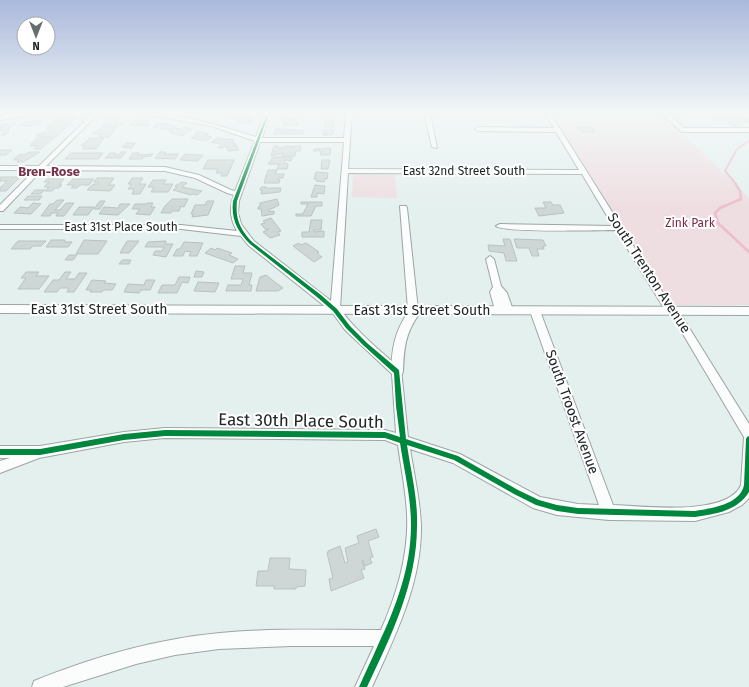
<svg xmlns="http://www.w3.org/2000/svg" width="749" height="687" viewBox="0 0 749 687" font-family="'Fira Sans',sans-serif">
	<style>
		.green { fill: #eedde1 }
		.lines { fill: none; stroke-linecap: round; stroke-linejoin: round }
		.stream-far1 { stroke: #edbdca; stroke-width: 2 }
		.stream { stroke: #edbdca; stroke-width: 2.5 }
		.building { fill: #ced7d5; stroke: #b9c2c0 }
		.minor-casing { stroke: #9ca5a4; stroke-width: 2 }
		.major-casing { stroke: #9ca5a4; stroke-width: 2 }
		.minor { fill: #fbfdfc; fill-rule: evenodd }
		.major { fill: #fbfdfc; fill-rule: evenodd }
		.cycleway-casing { stroke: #fff; stroke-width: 3 }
		.cycleway { fill: #00873e; fill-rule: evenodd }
		.labels { text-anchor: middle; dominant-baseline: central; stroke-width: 4; stroke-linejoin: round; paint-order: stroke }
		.far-street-label { font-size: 12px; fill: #202827; stroke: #fff }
		.far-park-label { font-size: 12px; fill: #7b2643; stroke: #fff }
		.far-neighbourhood-label { font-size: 13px; font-weight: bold; fill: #783248; stroke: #fff }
		.street-label { font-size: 14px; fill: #202827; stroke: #fff }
		.near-street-label { font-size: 17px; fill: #202827; stroke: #fff }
	</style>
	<rect width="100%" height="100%" fill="#e4f0ee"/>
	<path class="green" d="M552,113H661L749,198V305H674L666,297Z
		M356,175H395L397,198L352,197L353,176Z"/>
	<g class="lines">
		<path class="stream-far1" d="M736,184L725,171L737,149L749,141"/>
		<path class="stream" d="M735,183L740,191L741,199L720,208L715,213L718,223L749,252"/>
	</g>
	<path class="building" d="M78,116L68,126L47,127L57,117Z
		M230,116H253L252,119H249V120H251V122L241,123H237L239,118H228Z
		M721,116H725L738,126H732L726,121L716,120L714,118H723Z
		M120,117L117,123L125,122L122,125H103L110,118Z
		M729,117H743L749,119V123L747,122L738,123Z
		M284,118L297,120V123H299L298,125H283Z
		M136,120L149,121L146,123L150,124L148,126L130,125Z
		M325,120H334L333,127H324Z
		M25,121H43L38,125L20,126Z
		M16,123L6,130H10L5,135H1L5,131H0L1,128H0V124Z
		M159,123L176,126L170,130L153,127Z
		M102,127H117L109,137H99L101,134H92Z
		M184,127L192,129L182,136L169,132L176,128L181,129Z
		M578,127H592L595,132H582Z
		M47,128H65L56,137L36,136L40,133H44Z
		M276,128H281L280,131H282L283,129L304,131L303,134H274Z
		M324,130H333L334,133L332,135H323Z
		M198,131L209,134L206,136L212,137L206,141L191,138Z
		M37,138H54L41,149H34L37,146H30L33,144H31Z
		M90,138H104L96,149H82L85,146H81Z
		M217,138L234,140L232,143L236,144L234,145L237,146L238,150L228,151L226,146L222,148L218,147L221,146L220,144L211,142Z
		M126,143H135L132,148L122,147Z
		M274,146H278V148H284L285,146H293L292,149L294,146H301L300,151H296L295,156H282L283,153L271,156Z
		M331,148L330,155H320L321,151H313L314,149Z
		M0,150H12L6,155H0Z
		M29,152H40L23,162H17L19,160H13L19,155L26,154Z
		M121,152H126L121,158H105L110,153H116L114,155H118Z
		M160,152H166L164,154H178L175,159L155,158Z
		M71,153H103L98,159H65Z
		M133,153H139L138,155L153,154L151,156L143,157L142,159H129Z
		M185,154L196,155H203L198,161L180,160Z
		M273,157H292L291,161L285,160L284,163L288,164L287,169H277L279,164H268Z
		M208,160H234L227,176H221L222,173H216L218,169H203Z
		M322,160H330L328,169H321Z
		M268,170H277L275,174H284L283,178H279L278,180H280L279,183H264Z
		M316,172L328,173L327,179H325L324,182L316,181V179H314Z
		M0,177H20L6,191H0V188L7,181H0Z
		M97,178H114L109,185H115L110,191L87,190L93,184H97L99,182H94Z
		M132,178H143L139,184H146L140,194H132L134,189H128L132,184H128Z
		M47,179H64L59,185H62L59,188H55L52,191H45L49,187H44L49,182H44Z
		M73,179H94L89,185H80L77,188H71L74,185H67Z
		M153,180H166L163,184H173L168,192H151L154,187H148Z
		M182,182L187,183L182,187L202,191L197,195L193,194L191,195L173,190L177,187L175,186Z
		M315,185L325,186L324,194L317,193V197H311Z
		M261,187H266L265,188H281L280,192L261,194L262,190H260Z
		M35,190H45L40,194H31Z
		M28,196H42L39,200H24Z
		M172,199H188L184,207L181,206L179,211H172L171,213H161L165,206Z
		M277,199L279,205L269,210V212L274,211V214L262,216L261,209H258V207H260V203Z
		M57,200H64L55,210H60L66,203H74L64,216H56L58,213H52L50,216H41L50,204H53Z
		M100,201H105L100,209H94Z
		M207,201H214L208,215L192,217L193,214H191L195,205H205Z
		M301,202H322V206H316L311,216H296V214H303L308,204H301Z
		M543,202H551L553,205H560L564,213L539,216L535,208H546Z
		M33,203L41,204L31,214L14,213L20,207L28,208Z
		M147,203H153L151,207H155L150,215L136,214L140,209H132L135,204H146Z
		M120,204H130L118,215L99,214L104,207L118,208Z
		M79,207H94L88,215H73Z
		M271,218L281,231L278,232L280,235L270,238L263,232L269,229H265L261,224L265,223L263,221Z
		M311,220H322L321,230H314V232L324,231V237H302V232H309Z
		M503,239H510L517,261H506L504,253L489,251L488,245L505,246Z
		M514,239L543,240L546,246H543L544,249H537L539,256H532L529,248H517Z
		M51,240H65L64,242H72L68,247H46Z
		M84,240L107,241L98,254H76Z
		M18,241H46L41,246H33L30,249H11Z
		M127,241H139L129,253H120Z
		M166,241L165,244H173L166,257L153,255L155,251H162L164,247H145L148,242Z
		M184,242L203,243L197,256H189L191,252L185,251L183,256H173L177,249H180Z
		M299,243L301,245L306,243L319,252L317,253L322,257L314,262L293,246Z
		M211,248L215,250L217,248L232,253L229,255L238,259L233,263L205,253Z
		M69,255H77L73,260H65Z
		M122,260H131L129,264H119Z
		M235,266H245L243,273H252L249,285H252L251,291H226L228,285H241L243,279H231Z
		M196,271L204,272L202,277H194Z
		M26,272H39L36,276H49L39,289H18L26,278H21Z
		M65,272H71L66,279H75L79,273H87L74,292H67L69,288H60L57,292H44L53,280H59Z
		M266,275L276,283L283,288L278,291H256L260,277Z
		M179,277H190L188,283L182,282L177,293H158L162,285H175Z
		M92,280L106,281L104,283L116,284L112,290H104L102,292H90L91,290H86Z
		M146,280H155L150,290H141L139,293L124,292L128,284L144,285Z
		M198,282L219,283L215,292L194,291Z
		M376,529L379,537L368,541L373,557L370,558L372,563L365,566L363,560L362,561L365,569L361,570L364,578L331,591L329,579L333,578L327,553H328V551L340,546L345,563L348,562L345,548L359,543L357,536Z
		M270,558H290L289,569L306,570L305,586L296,587V589H274V586H256L258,571H268Z"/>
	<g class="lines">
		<g class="minor-casing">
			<path id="minor" d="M26,113H47L0,120V116Z
				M93,113H99L46,166L165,167L199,175L231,190L235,191L255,141L211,126L139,113C180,113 218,125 256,137L264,116L269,115L262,138H344L346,113H352L348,169L579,170L556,132L478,131L475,129L478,127L554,128L544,113H550L668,301L683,318L749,424V498L742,505L729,512L695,521L609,520L557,515L533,508L453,463L410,449C414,474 420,499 421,525C422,583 395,636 372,687H355L374,646H291L219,649L175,655L136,664L63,687H32L34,681C93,657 156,639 220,633C273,628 327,630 381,630C397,594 409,554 407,514C406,491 401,468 398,445L385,440L165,438L124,442L39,458L0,473V461L10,458H0V446H40L124,432L165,428L385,430L396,433L392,374L345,330L332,312L248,245L241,236L181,229H0V225H181L237,231C230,219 229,207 234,195L227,193L195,178L165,171L42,170L3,211H0V205L35,170H0V166H39ZM260,142H344L331,301L254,241L241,224L238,213L239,201ZM348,173L582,174L613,226L500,224L496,226C504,233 599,230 616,230L662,305L677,324L744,437L741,485C728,517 642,506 613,505L540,311L535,308L530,311L599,505L578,504L540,497L460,454L408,437L401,369C379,350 357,332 340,309Z
				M424,113H430L437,148L432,147Z
				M661,113H668L684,128H749V132H682Z
				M400,206H406L407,208L418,310L413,313L408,310Z
				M490,256L494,259L501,286L507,293L513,310L511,312L508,313L504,311L500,313L495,310L490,292L493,287L486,259Z"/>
		</g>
		<g class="major-casing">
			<path id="major" d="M0,305L749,307V315L419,314C405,334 404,348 403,372L401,376L397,377L393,376L391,372C392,350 394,333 407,314L0,313Z"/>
		</g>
		<use href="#minor" class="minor"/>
		<use href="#major" class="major"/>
		<g class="cycleway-casing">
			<path id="cycleway" d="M267,115L268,116L237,201C235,219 240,229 252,242L321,295L337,309L350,326L367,343L399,370L406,439L458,456L518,490L539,500L557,505L578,508L695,511C711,508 740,505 744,485L746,439L747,437L749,436V492C737,511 716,514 695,517L578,514L557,511L536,505L514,494L454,460L407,445C411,472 418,499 417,526C417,584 391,636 367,687H359C365,673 372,659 378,645C396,607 411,567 411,525C411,497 404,470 400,443L385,438L165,436L124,440L40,455H0V449H40L124,434L165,430L385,432L400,437L396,406L394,373L363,345L346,328L333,311L317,297L250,244C237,231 231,219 233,201L266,116Z"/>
		</g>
		<use href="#cycleway" class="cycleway"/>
	</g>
	<linearGradient id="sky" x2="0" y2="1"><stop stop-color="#aab8dc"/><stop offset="0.54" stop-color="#f3f8f7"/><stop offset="1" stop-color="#f3f8f7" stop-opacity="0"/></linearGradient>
	<rect width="749" height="210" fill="url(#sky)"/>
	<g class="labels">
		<g class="far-street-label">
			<text x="464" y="171">East 32nd Street South</text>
			<text x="121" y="227">East 31st Place South</text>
		</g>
		<g class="far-park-label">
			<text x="690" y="223">Zink Park</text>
		</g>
		<g class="far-neighbourhood-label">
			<text x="49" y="171">Bren-Rose</text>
		</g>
		<g class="street-label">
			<text transform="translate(649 273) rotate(57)">South Trenton Avenue</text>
			<text x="99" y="309">East 31st Street South</text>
			<text x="422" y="310">East 31st Street South</text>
			<text transform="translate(572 412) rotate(70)">South Troost Avenue</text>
		</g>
		<g class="near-street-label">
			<text transform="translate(301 421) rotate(1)">East 30th Place South</text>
		</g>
	</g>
	<g transform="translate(36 36) rotate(180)"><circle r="19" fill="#ffffff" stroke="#a6a9a9"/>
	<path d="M0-3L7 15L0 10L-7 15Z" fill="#656e6d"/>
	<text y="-6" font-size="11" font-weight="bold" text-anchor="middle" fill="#202827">N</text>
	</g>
</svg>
